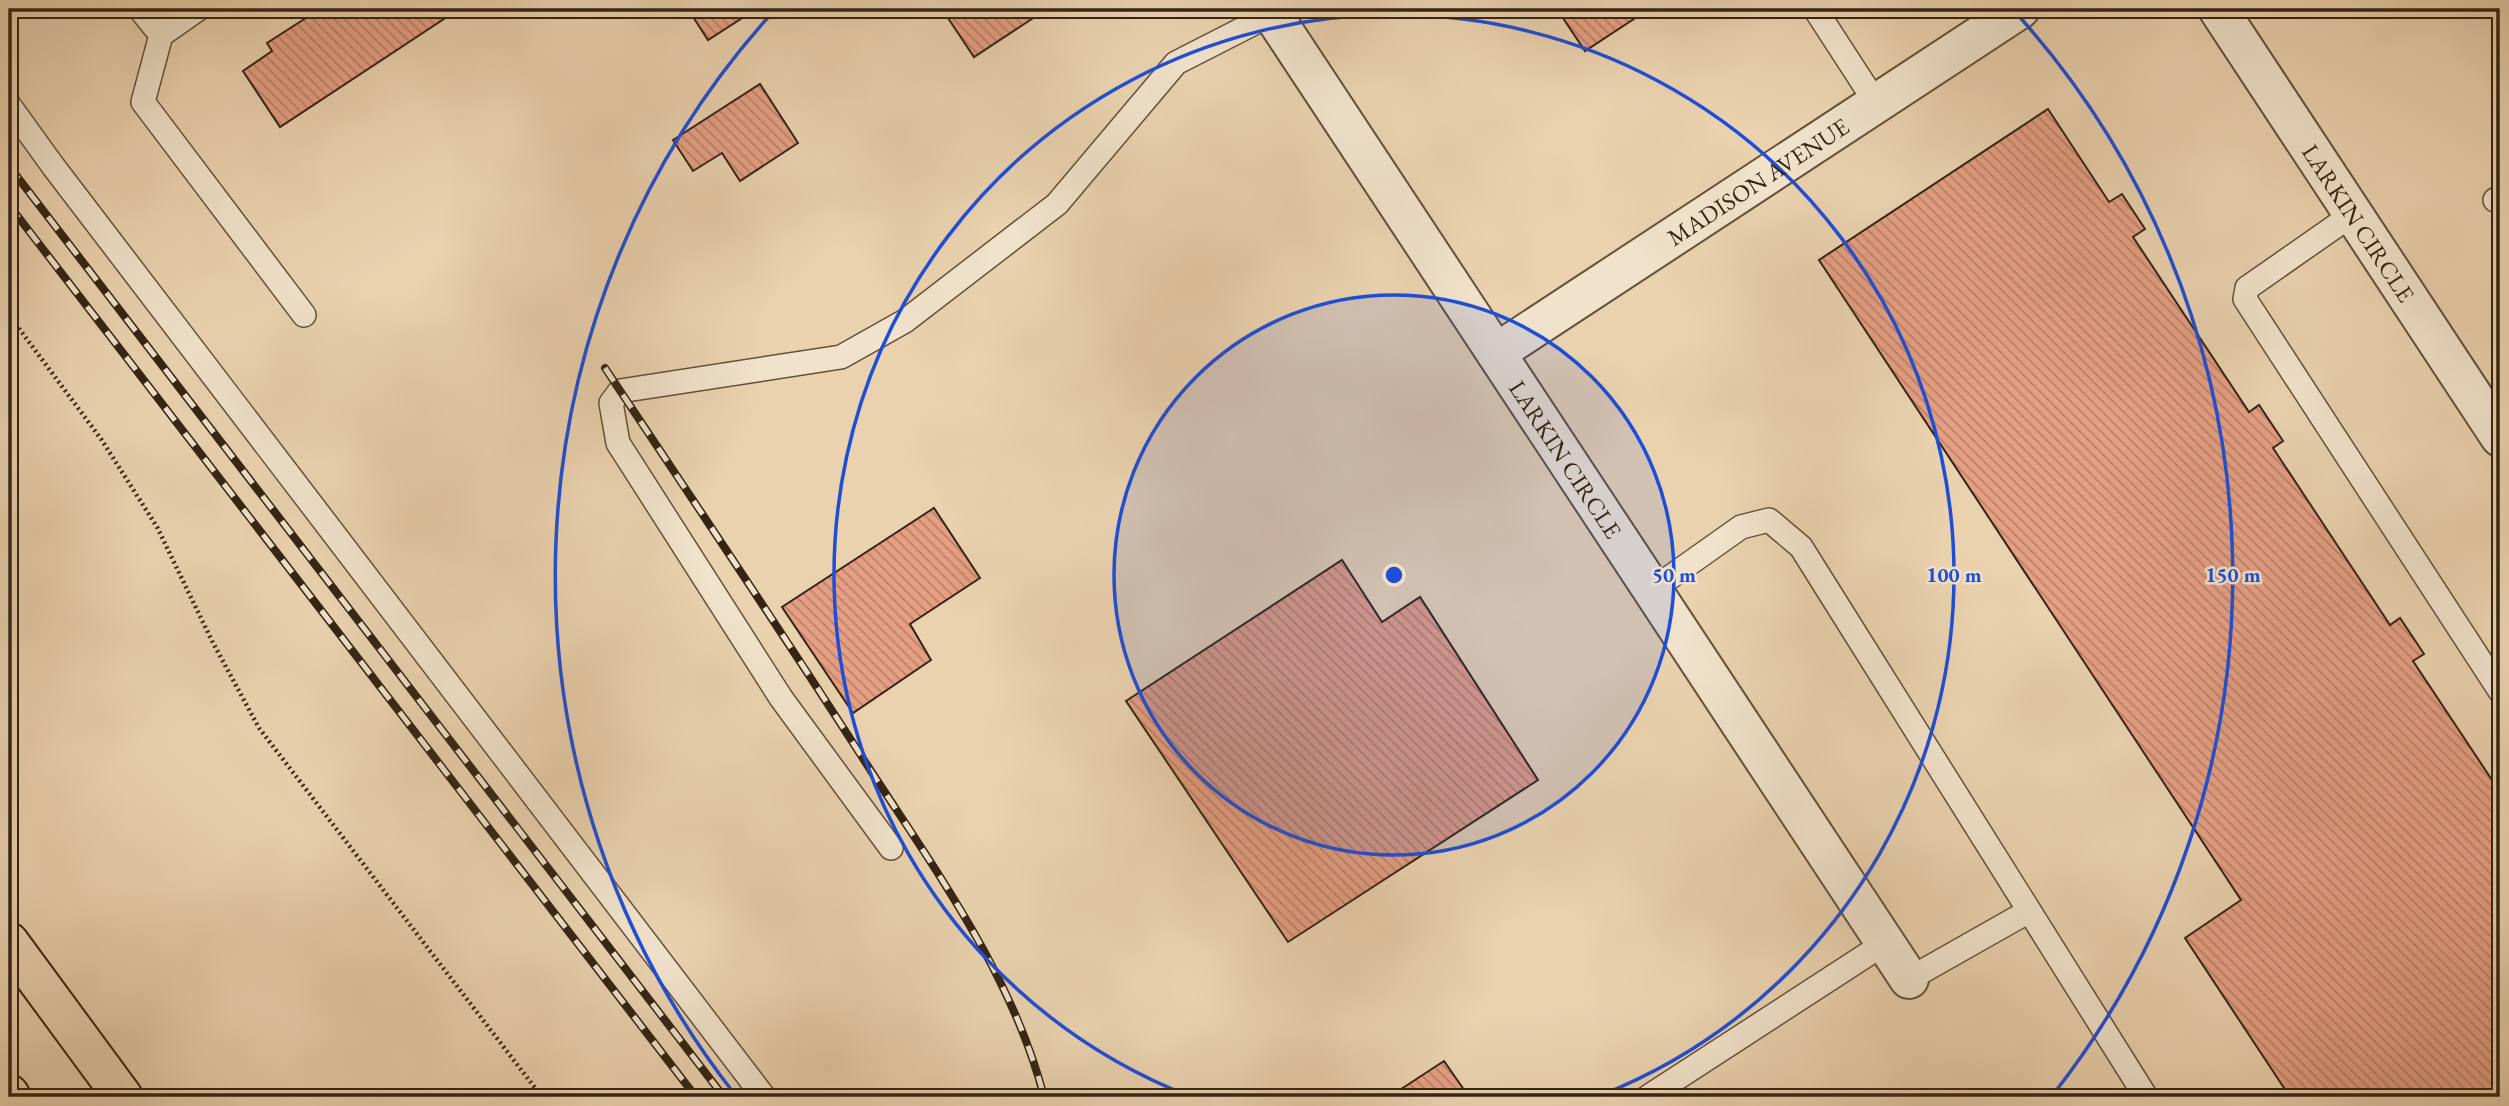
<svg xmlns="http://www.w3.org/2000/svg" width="2509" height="1106" viewBox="0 0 2509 1106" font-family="'EB Garamond',serif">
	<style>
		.building { fill: url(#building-back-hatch); stroke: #352413; stroke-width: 2 }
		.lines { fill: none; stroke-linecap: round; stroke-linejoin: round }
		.lane-casing { stroke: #62503a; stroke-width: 26 }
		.street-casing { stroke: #62503a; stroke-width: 42 }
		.highway-casing { stroke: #352413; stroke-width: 42 }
		.path { stroke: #352413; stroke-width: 4.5; stroke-dasharray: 2 3.5; stroke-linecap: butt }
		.lane { stroke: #f1e2cb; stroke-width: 23 }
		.street { stroke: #f1e2cb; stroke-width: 38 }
		.highway { stroke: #ead2af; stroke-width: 38 }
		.rail-casing { stroke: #352413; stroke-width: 8 }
		.rail { stroke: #f1e2cb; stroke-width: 5; stroke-dasharray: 16; stroke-linecap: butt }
		.ring { fill: none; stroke: #1d4ed8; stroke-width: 3.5 }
		.labels { text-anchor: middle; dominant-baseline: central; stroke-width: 5; stroke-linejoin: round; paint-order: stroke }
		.street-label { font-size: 24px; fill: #352413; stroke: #f1e2cb }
		.centre { fill: #1d4ed8; stroke: #f1e2cb; stroke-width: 3.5 }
		.ring-label { font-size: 21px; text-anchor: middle; font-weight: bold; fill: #1d4ed8; stroke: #f1e2cb; stroke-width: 5; stroke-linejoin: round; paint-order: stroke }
	</style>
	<defs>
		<pattern id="building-back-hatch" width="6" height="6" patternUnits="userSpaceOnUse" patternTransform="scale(1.75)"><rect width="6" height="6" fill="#e59f83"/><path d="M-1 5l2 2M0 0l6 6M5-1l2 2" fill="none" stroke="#ba816a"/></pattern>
	</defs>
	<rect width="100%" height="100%" fill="#ead2af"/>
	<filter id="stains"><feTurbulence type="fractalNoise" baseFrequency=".00286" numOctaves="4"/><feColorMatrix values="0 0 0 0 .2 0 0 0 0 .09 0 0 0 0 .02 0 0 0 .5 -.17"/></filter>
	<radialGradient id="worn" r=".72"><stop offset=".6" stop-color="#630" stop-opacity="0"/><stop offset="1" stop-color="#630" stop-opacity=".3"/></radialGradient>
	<path class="building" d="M320,9H459L280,127L243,71L272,51L267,43Z
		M688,9H756L708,40Z
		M942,9H1047L974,57Z
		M1557,9H1649L1585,51Z
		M760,84L798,143L740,181L722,153L693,171L673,140Z
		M2048,109L2109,202L2122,194L2145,229L2133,237L2249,412L2259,405L2283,441L2273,448L2390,625L2400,618L2424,654L2413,661L2500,792V1097H2290L2185,938L2241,900L1819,260Z
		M934,508L980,578L910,624L931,660L853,713L782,607Z
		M1342,560L1382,622L1420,597L1538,780L1288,942L1126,701Z
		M1444,1061L1469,1097H1389Z"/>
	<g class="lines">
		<g class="lane-casing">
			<path id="lane" d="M140,9L161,35L198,9
				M1815,9L1876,103
				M161,35L143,102L304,315
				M9,105L53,166L764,1097
				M2495,200L2500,197
				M2353,214L2247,288L2245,299L2500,691
				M1652,590L1741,527L1769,520L1801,547L2146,1097
				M891,848L781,698L618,443L611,403L620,391L841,357L905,321L1057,204L1176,63L1272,14
				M1909,979L2029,911
				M1648,1097L1885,943"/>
		</g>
		<g class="street-casing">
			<g id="street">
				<path id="s1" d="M1269,9L1909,979"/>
				<path id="s2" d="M2218,9L2500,437"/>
				<path id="s3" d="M1496,353L2020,9"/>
			</g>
		</g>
		<g class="highway-casing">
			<path id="highway" d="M9,942L123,1097
				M9,1094L11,1097"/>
		</g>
		<path class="path" d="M9,315L101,439L157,527L212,641L259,728L542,1097"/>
		<use href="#lane" class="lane"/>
		<use href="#street" class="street"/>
		<use href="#highway" class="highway"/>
		<g class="rail-casing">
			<path id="rail" d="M9,166L724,1097
				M9,205L696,1097
				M605,368C694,502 784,635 871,771C938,874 1013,977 1044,1097"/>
		</g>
		<use href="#rail" class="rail"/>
	</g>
	<circle cx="1394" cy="575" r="280" fill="#1d4ed8" fill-opacity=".12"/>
	<g class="ring">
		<circle cx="1394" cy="575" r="280"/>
		<path d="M1189 1096A560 560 0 1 1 1599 1096"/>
		<path d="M733 1092A839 839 0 0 1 771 14M2017 14A839 839 0 0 1 2055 1092"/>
	</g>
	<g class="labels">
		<g class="street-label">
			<text stroke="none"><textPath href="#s3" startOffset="313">MADISON AVENUE</textPath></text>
			<text stroke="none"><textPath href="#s2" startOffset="256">LARKIN CIRCLE</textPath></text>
			<text stroke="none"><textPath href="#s1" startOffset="539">LARKIN CIRCLE</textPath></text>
		</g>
	</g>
	<circle cx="1394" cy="575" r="10" class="centre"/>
	<g class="ring-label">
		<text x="1674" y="582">50 m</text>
		<text x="1954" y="582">100 m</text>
		<text x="2233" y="582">150 m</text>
	</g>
	<rect width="2509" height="1106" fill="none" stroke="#ead2af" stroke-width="35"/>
	<rect x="10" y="10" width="2488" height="1085" fill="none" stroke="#352413" stroke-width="3.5"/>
	<rect x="18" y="18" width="2474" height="1071" fill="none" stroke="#352413" stroke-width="2"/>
	<rect width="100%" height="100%" filter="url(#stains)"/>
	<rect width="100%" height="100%" fill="url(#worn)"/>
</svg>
